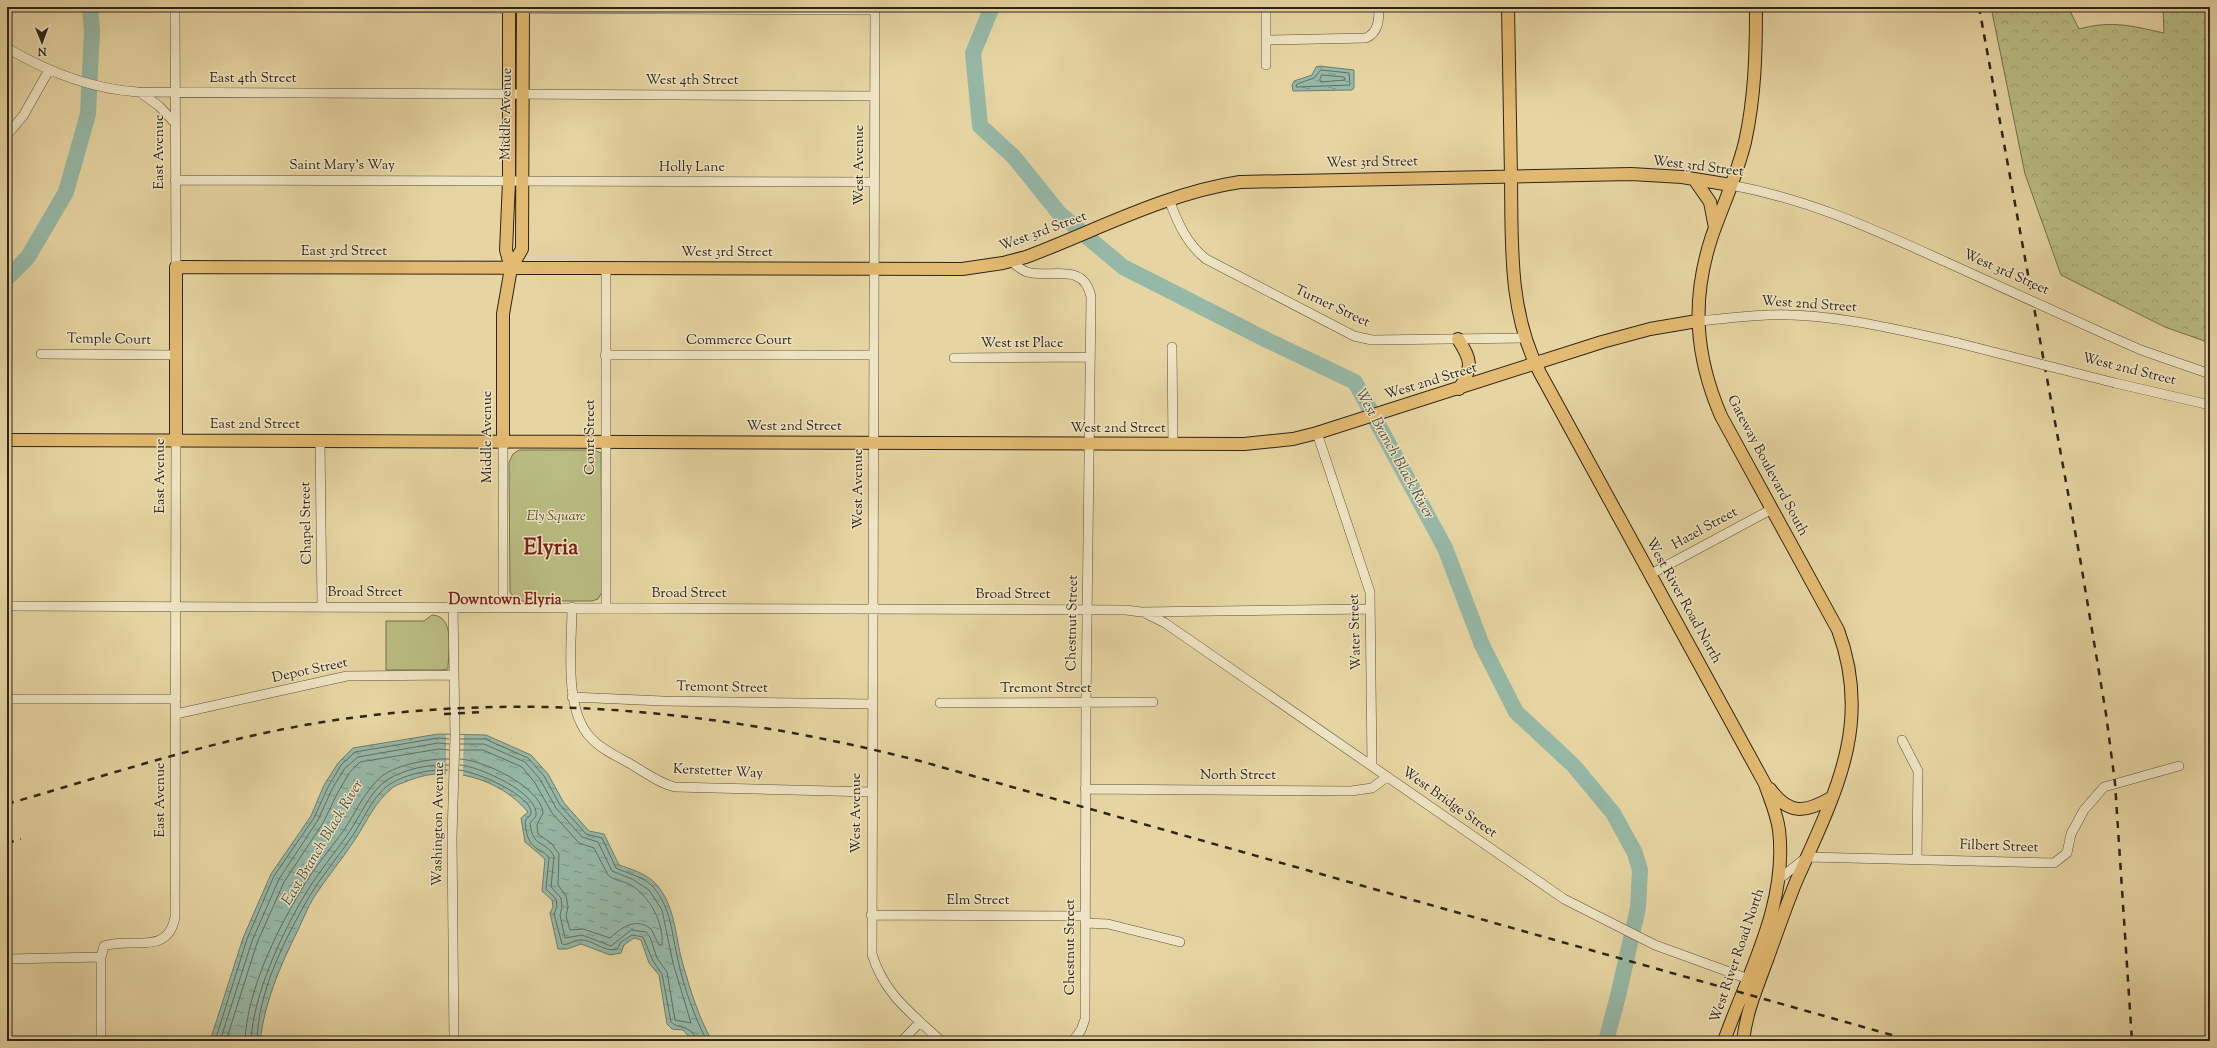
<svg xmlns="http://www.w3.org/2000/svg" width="2217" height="1048" viewBox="0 0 2217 1048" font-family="'Sorts Mill Goudy',serif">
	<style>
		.green { fill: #b9bc82; stroke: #74704d }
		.forest { fill: url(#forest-crowns); stroke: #74704d }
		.water { fill: url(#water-ripples); stroke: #6c7d6e }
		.pier { fill: #e6d5a2 }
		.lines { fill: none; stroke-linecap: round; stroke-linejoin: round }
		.shore { stroke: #626e60; stroke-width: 1 }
		.river { stroke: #96b8a7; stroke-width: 16 }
		.minor-casing { stroke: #5c503a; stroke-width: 10 }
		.major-casing { stroke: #2e2418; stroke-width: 14 }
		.minor { stroke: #efe4c3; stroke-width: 9 }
		.major { stroke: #e3ba71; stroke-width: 12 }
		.rail { stroke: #2e2418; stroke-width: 2.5; stroke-dasharray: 7 7; stroke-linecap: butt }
		.minor-bridge-casing { stroke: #5c503a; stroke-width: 10; stroke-linecap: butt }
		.minor-bridge { stroke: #efe4c3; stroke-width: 9 }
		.labels { text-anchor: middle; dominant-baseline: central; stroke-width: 3; stroke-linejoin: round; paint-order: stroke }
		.street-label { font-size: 14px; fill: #2e2418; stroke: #efe4c3 }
		.park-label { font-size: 14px; font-style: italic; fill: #514a32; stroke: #efe4c3 }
		.water-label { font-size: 15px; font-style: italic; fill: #4d5043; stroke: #efe4c3 }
		.neighbourhood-label { font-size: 15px; font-weight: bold; fill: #7a1f14; stroke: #efe4c3 }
		.town-label { font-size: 22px; font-weight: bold; fill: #7a1f14; stroke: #efe4c3 }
	</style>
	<defs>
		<pattern id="forest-crowns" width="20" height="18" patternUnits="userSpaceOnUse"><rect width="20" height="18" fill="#b9bc82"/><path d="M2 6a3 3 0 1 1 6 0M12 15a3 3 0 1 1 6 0" fill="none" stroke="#9fa170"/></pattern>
		<pattern id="water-ripples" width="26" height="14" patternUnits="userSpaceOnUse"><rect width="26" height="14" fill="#96b8a7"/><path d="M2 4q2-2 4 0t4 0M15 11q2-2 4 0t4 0" fill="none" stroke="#7b9587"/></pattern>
	</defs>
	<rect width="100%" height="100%" fill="#e6d5a2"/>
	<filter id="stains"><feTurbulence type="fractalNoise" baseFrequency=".005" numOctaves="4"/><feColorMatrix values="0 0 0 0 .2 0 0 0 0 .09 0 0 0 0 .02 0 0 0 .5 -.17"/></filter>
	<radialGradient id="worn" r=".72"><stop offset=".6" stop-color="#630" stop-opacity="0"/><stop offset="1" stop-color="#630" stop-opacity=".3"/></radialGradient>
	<path class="green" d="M519,450H594L601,453L602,592L598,599L592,601H523L514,597L510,592L509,462L513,454Z
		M432,615C456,616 448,653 448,669L441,670H386V621H424Z"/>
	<path class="forest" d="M1991,7H2056L2070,11L2079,29C2112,20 2132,26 2164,33L2163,7H2210V343L2165,327L2061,275L2025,174Z"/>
	<path class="water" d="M1320,66L1354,70V88L1352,90L1293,91L1292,85L1294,81L1312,75L1316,67Z
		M438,734L486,735L531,755L548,774L564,803L589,831L604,834L619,865C631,869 647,874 656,884C675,905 675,935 682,961C690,989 698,1016 712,1041H693L683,1030L672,1029L667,1024L659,975L649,963L641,940L634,938L624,945L621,953L610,955L581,944L567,949H558L550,913L553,907L552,900L542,891L545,859L525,842L521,818L528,812C500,779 451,764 410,780C404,783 396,784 391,789C375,802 367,821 356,838C343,858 327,877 314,897C308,907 303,919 298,930C280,966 265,1001 260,1041H210L243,938L271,874L311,816L324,785L338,763L353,748Z"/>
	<path class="pier" d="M446,735H464L463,776H446Z"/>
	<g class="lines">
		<path class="shore" d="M1321,70L1349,73L1350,85L1296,87L1297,84L1314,78Z
			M1322,75L1344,77L1345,80L1321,82L1320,80Z
			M460,739H485L528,758L544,776L560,805L586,834L602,838L616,868C628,874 644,876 654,888C671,908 672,935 678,960C684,988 694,1016 707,1041
			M460,759C483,760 541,787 543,813L537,825L538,834L551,843L559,854L558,885L566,896L568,907L566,916L570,930L583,929L610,938C622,927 636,917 651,929L659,945H662C664,923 650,897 631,885C624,881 615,881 608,875L594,848L579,843L552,813L535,783L522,767L483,750H460
			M460,765C478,766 540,793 536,816L530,823C533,849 544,839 554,856L551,887L561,898L562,907L560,915L565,938L582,935L611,946L631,930L646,932L650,937L657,958L667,972L675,1020L691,1023L673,963L662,910L649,890L632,879L612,871L598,842L582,837L556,808L540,779L525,762L484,744H460
			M459,770C475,771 534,796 531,814L525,821C526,831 527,842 536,848C542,852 545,852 549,858L546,889L556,899L557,907L554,914L562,944C568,946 573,940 580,940C593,939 604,953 617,949L621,942L632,935L643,937L653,961L662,974L671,1022C677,1029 694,1025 696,1041
			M215,1041L247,939L274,876L314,818L328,787L341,765L355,752L438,738L449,739
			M220,1041L252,941L279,879L318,820L332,789L345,768L358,757L438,743L449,744
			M226,1041L257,943L284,882L323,823L338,792L350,772L360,762L439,749L449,750
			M245,1041C247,992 275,934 300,892C312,870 329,851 344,830C356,812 365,790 382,776C396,765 431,758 449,759
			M251,1041C253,995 282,933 306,893C318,873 334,854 348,834C360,817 369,792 387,780C404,769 429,764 449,765
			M257,1041C258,991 285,939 309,897C322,875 339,856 353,835C363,820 374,794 390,784C406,774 430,769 448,770"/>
		<path class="river" d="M992,7L973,53L980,126L1014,157L1059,213L1123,267L1269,341L1355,382L1445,548L1482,645L1516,712L1573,765L1613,813L1635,853L1640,870L1638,908L1618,996L1606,1041
			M7,278L28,257L66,192L88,114L92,31L90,7"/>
		<g class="minor-casing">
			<path id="minor" d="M175,7L176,267
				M256,7L875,10
				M875,7L872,954C884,994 911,1013 941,1041
				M1266,7V65
				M1266,40L1366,38C1379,32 1379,19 1379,7
				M7,48C48,72 90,89 138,92L874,96
				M141,93L159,106L175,123
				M7,135L23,116L49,70
				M175,180L874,182
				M1731,185C1811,200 1873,229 1946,262
				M1169,200C1178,223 1186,243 1206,259L1354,336L1372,340L1526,338
				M1011,261C1016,265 1021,270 1027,272C1050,279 1084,261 1091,297L1086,703L1085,1019L1081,1030L1073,1041
				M1697,321C1721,319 1744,316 1768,315C1827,312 1900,330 1958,343
				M2107,335L2141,350L2210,374
				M1172,347L1173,444
				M41,354L176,355
				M605,355H873
				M954,358L1090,357
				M2115,383L2210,405
				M1317,433L1370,592L1372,766
				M320,440L322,607
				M503,442V607
				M1651,574L1772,509
				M7,606L1126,610L1141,612L1370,609
				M453,607L455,735L452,837L454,1041
				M572,607C572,644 563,710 591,738C601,749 616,756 629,763C644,772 659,783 675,787L872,792
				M606,607V268
				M1147,614L1165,623L1564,899L1655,945L1754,981
				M572,697L663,701L872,704
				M7,699H176
				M940,703L1153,702
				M176,714L347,676L453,675
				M1902,740L1918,771L1917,858
				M1085,789L1351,791L1372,788L1387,777
				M1779,879L1807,857L2054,863L2067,853L2071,834L2084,810L2104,787L2179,766
				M871,915L1085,916
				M1085,923L1108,924L1180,942
				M7,959L101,957
				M101,1041V957L104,946C131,936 168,957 175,917L176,440
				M902,1041L920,1022"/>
		</g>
		<g class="major-casing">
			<path id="major" d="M1508,7C1509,64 1510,120 1511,177C1512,243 1508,312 1540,373L1765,784C1770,799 1777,814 1779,830C1788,904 1748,973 1724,1041
				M1694,179L1710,202L1715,228
				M511,268L522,249L523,7
				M1458,339C1472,361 1473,367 1459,389
				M7,440L1244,444L1293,439L1317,433L1602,342L1650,329L1697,321
				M176,440V267L962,269L1003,263L1026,257C1095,231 1166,193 1240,182L1631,174L1682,177L1731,185
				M503,442V314L511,268L506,250L509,181V7
				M1770,789C1789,815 1805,813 1831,798
				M1743,1041C1746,1013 1757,987 1767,960C1776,935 1785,909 1795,884C1833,797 1874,726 1838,630L1721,416C1695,356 1691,299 1712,236C1723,205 1737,175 1745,142C1755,97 1756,53 1756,7"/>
		</g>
		<use href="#minor" class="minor"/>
		<use href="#major" class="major"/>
		<path class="rail" d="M1979,7L2081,564L2106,714L2115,783L2132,1041
			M444,714L484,712
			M7,804C111,774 216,739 323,722C526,690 723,711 920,761L1913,1041
			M7,843L21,839
			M7,852H10"/>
		<g class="minor-bridge-casing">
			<path id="minor-bridge" d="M1946,262L2107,335
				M1958,343L2115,383"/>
		</g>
		<use href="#minor-bridge" class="minor-bridge"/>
	</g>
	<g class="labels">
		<g class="street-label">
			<text x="253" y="79">East 4th Street</text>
			<text x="692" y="81">West 4th Street</text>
			<text transform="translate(507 114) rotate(-89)">Middle Avenue</text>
			<text transform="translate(160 152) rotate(-90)">East Avenue</text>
			<text transform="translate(1372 163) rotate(-1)">West 3rd Street</text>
			<text transform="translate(860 165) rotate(-90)">West Avenue</text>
			<text x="342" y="166">Saint Mary's Way</text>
			<text transform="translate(1698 167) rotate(7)">West 3rd Street</text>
			<text x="692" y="168">Holly Lane</text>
			<text transform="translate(1043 232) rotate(-20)">West 3rd Street</text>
			<text x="344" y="252">East 3rd Street</text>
			<text x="727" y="253">West 3rd Street</text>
			<text transform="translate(2006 273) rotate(24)">West 3rd Street</text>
			<text transform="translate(1809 305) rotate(4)">West 2nd Street</text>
			<text transform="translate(1332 307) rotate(25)">Turner Street</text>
			<text transform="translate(109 340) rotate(1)">Temple Court</text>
			<text x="739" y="341">Commerce Court</text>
			<text x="1022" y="344">West 1st Place</text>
			<text transform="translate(2129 370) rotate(14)">West 2nd Street</text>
			<text transform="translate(1431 382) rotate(-17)">West 2nd Street</text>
			<text x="255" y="425">East 2nd Street</text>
			<text x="794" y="427">West 2nd Street</text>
			<text x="1118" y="429">West 2nd Street</text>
			<text transform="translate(488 437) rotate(-90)">Middle Avenue</text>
			<text transform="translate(591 437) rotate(-90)">Court Street</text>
			<text transform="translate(1767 466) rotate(62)">Gateway Boulevard South</text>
			<text transform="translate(161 476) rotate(-90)">East Avenue</text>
			<text transform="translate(859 489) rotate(-90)">West Avenue</text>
			<text transform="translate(307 523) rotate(-91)">Chapel Street</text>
			<text transform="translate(1705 529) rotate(-29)">Hazel Street</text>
			<text x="365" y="593">Broad Street</text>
			<text x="689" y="594">Broad Street</text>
			<text x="1013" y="595">Broad Street</text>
			<text transform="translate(1683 601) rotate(61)">West River Road North</text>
			<text transform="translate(1073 623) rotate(-89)">Chestnut Street</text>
			<text transform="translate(1356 632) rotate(-92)">Water Street</text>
			<text transform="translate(310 671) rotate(-12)">Depot Street</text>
			<text transform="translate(722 688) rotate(1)">Tremont Street</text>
			<text x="1046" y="689">Tremont Street</text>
			<text transform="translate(718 772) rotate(3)">Kerstetter Way</text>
			<text x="1238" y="776">North Street</text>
			<text transform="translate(161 800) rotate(-90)">East Avenue</text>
			<text transform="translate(1449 803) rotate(35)">West Bridge Street</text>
			<text transform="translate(857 813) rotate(-90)">West Avenue</text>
			<text transform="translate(439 824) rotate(-89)">Washington Avenue</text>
			<text transform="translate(1999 847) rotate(2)">Filbert Street</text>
			<text x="978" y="901">Elm Street</text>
			<text transform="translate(1071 947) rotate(-90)">Chestnut Street</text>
			<text transform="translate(1738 956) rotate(-71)">West River Road North</text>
		</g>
		<g class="park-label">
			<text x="556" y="517">Ely Square</text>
		</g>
		<g class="water-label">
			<text transform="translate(1394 454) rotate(61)">West Branch Black River</text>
			<text transform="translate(323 843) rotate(-59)">East Branch Black River</text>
		</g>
		<g class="neighbourhood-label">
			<text x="505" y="600">Downtown Elyria</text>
		</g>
		<g class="town-label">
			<text x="551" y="549">Elyria</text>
		</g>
	</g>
	<rect width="2217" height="1048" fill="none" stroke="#e6d5a2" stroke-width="24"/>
	<rect x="8" y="8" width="2201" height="1032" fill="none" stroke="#2e2418" stroke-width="2"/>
	<rect x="12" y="12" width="2193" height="1024" fill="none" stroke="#2e2418"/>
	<g transform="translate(42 42) rotate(179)" stroke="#efe4c3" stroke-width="3" paint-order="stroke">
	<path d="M0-3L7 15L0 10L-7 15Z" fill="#2e2418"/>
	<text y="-6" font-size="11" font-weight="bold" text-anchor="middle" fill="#2e2418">N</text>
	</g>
	<rect width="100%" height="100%" filter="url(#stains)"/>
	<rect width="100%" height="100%" fill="url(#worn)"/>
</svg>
